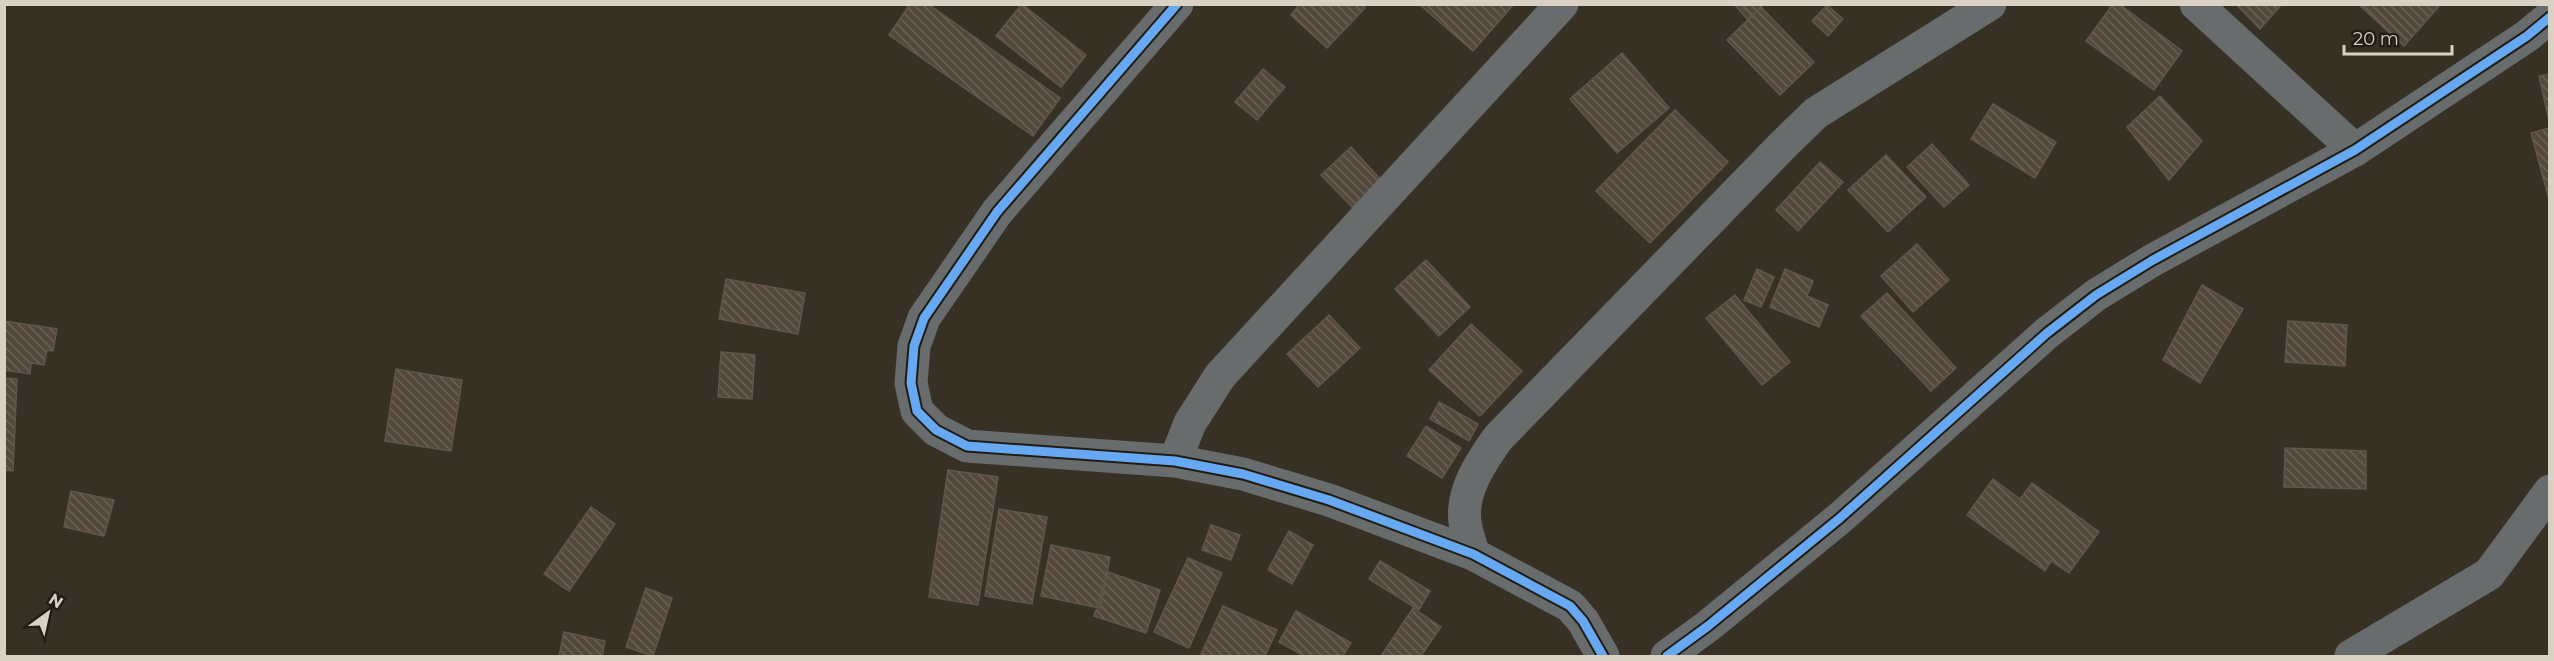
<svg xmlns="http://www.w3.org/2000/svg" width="2554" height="661" viewBox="0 0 2554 661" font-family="Montserrat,sans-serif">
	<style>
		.building { fill: url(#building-back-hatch); stroke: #5f564e; stroke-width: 1.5 }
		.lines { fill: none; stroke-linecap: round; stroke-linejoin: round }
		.minor { stroke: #696c6c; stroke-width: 33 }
		.tertiary { stroke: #696c6c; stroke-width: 33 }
		.cycleway-casing { stroke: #211c12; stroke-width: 13 }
		.cycleway { stroke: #66a8f1; stroke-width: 9 }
	</style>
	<defs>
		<pattern id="building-back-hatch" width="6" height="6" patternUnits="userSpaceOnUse" patternTransform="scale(1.5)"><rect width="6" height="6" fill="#54483d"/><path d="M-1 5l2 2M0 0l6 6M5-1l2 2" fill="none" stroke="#6c6157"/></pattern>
	</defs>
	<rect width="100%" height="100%" fill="#373024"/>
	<path class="building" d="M910,4H928L1060,98L1033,136L889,35Z
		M1022,4L1086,55L1061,87L996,36Z
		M1300,4H1362L1365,8L1327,48L1291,15Z
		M1419,4H1514L1473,51Z
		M1734,4H1764L1748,20Z
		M2113,4H2119L2182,51L2154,90L2086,41Z
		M2236,4H2282L2260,29Z
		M2358,4H2441L2404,46Z
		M1827,5L1843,19L1828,36L1812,21Z
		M1761,7L1814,62L1780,95L1727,40Z
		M1622,53L1669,108L1617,153L1570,99Z
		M1263,69L1285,87L1257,120L1235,102Z
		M2550,74V121H2549L2539,76Z
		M2160,96L2202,141L2169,180L2127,127Z
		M1993,104L2056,142L2035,178L1971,139Z
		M1675,110L1728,162L1650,243L1596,191Z
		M2550,128V203L2531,133Z
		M1932,144L1969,185L1944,207L1907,167Z
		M1351,147L1381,180L1352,207L1321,175Z
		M1886,155L1926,197L1888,232L1848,190Z
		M1820,162L1843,182L1798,231L1776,210Z
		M1917,244L1949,280L1913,312L1881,276Z
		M1426,260L1470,307L1439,336L1395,289Z
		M1757,269L1774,277L1761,307L1744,300Z
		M1785,269L1813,281L1807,296L1828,305L1819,327L1770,307Z
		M726,279L805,293L798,334L719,319Z
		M2202,285L2243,309L2200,383L2163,360Z
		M1887,293L1956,368L1931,391L1861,316Z
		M1735,295L1790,362L1762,385L1706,318Z
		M1329,315L1360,348L1318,387L1287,354Z
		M4,321L57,329L53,351L47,350L44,365L31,363L30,374L4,370Z
		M2288,321L2347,325L2345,366L2285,362Z
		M1471,324L1522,371L1480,416L1429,370Z
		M721,352L755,355L752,399L718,397Z
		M396,369L462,380L451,451L385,441Z
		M4,378L17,379L13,471L4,470Z
		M1439,402L1478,424L1469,441L1430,419Z
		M1426,426L1461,448L1442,478L1407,456Z
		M2285,448L2366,451V489L2284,487Z
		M948,470L998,477L978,605L929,597Z
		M1993,479L2020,499L2032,483L2099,532L2069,573L2051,561L2045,571L1967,515Z
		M71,491L114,500L104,536L64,527Z
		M591,507L615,524L569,591L544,574Z
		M999,509L1047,517L1032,604L985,596Z
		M1211,525L1240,535L1231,560L1202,550Z
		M1289,531L1313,545L1292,584L1268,570Z
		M1051,545L1110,557L1100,608L1041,596Z
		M1188,558L1222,573L1189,648L1154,632Z
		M1380,561L1430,591L1419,610L1369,579Z
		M1108,572L1160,590L1146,633L1094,616Z
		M646,588L672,598L653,656L626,647Z
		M1223,606L1277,630L1265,656H1206L1201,654Z
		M1413,608L1441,627L1421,656H1381Z
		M1296,611L1351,643L1343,656H1304L1279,642Z
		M564,632L605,641L602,656H559Z"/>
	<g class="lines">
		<path class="minor" d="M1177,4L997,212L924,318L914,346L911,383L917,411L936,430L967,446L1175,461L1243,474L1329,500L1473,554L1570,606L1583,621L1603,656
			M2196,4L2355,150
			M1175,461L1190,423L1220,376L1562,4
			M1473,554C1471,544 1466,532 1465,522C1461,491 1481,462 1498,438L1783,145L1816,113L1990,4
			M2351,656L2489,574L2550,491"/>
		<path class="tertiary" d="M1667,656L1708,626L1840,518L2047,333L2096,295L2153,260L2355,150L2527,36L2550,17"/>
		<g class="cycleway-casing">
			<path id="cycleway" d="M1177,4L997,212L924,318L914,346L911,383L917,411L936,430L967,446L1175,461L1243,474L1329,500L1473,554L1570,606L1583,621L1603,656
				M1667,656L1708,626L1840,518L2047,333L2096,295L2153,260L2355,150L2527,36L2550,17"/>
		</g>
		<use href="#cycleway" class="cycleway"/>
	</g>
	<rect width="2554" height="661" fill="none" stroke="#d9d1c3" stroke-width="12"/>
	<g transform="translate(48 613) rotate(33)" stroke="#211c12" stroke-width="4.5" paint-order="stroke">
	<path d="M0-4.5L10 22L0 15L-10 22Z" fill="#d9d1c3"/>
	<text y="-9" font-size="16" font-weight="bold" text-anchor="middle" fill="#d9d1c3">N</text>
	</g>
	<path d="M2344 45v9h108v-9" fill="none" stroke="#d9d1c3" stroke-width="3"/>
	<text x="2353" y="45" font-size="18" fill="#d9d1c3" stroke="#211c12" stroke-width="4.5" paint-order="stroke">20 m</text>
</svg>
